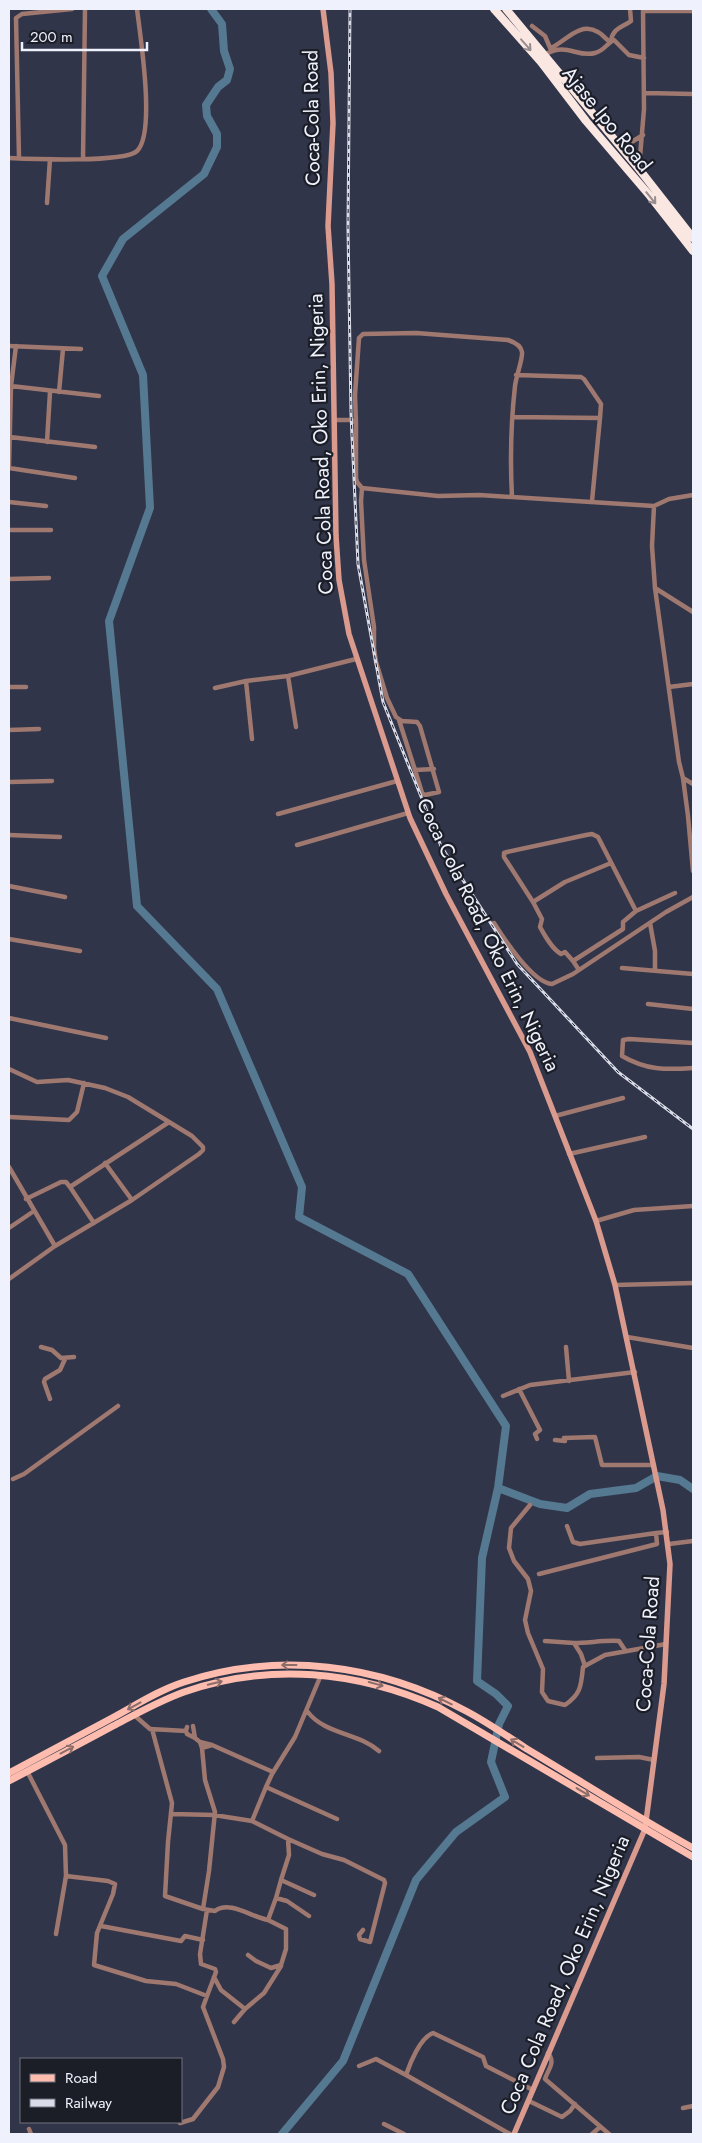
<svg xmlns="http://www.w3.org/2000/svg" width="702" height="2143" viewBox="0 0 702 2143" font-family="Jost,sans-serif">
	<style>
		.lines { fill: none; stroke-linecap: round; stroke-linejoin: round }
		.river { stroke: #547991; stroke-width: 8 }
		.street { stroke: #9f786f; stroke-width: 4.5 }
		.secondary { stroke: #da9b8e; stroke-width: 5.5 }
		.primary { stroke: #fdbcae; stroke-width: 7 }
		.highway { stroke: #fbe7e2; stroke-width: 8 }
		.rail-casing { stroke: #dadde9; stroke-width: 3 }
		.rail { stroke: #1b1e27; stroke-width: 1; stroke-dasharray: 4; stroke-linecap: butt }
		.oneway { stroke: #968d8e }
		.oneway2 { stroke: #8c6d6a }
		.labels { text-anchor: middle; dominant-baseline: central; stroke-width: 4.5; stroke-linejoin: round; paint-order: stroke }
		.street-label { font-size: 20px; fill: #eff2fd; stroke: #1b1e27 }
	</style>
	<rect width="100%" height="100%" fill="#31354a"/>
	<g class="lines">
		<path class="river" d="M211,9L222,24L224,51L230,69L227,80L218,87L206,105L207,116L217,134V147L204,174L123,239L102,276L143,375L150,508L109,621L137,906L217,989L302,1187L299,1217L408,1274L506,1426L498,1488L482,1558L477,1681L496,1694L508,1706L499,1724L491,1762L505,1797L456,1832L416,1880L343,2061L282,2134
			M498,1488L540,1504L567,1508L590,1494L636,1488L657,1476L680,1480L693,1489"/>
		<path class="street" d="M643,11H693
			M532,26L545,36L551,50
			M611,40C614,27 622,28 631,21L630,9
			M551,48C566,41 580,21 598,32C602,34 606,39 610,42
			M546,54C567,42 577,58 595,53C604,51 607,43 614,40L629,55L644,58
			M645,93L693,94
			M622,148L643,135
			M9,158C30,159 124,163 137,151C156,133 140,35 137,9
			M19,158L16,18L22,14L72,9
			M83,159L85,9
			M639,169L644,109L643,9
			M47,203L50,159
			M9,346L81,349
			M11,386L99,396
			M59,392L63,349
			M514,417L600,418L601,404L584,379L581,377L516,375
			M334,420H351L356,423V478L357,482L362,488L438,496L479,495L654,506L669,499L693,495
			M356,423L355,395L359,338L363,334L416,333L508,340C514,342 521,346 522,352C523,358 516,377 515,386C511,422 510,460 512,497
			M10,437L95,447
			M47,442L50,392
			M9,466L11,386L16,346
			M9,468L75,478
			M362,488L361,501L364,560L374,627V648L376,662L387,698L396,717L402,721L417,722L420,726L439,792L425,795L422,793L415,770
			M592,501L600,418
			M9,502L46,506
			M654,506L652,546L655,588L679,762L683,778L688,816L693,871
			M9,530H51
			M9,579L49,578
			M655,588L693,612
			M288,676L296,727
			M9,687H26
			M669,687L693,684
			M215,688L246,681
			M399,720L415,770L434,769
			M9,730L39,729
			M252,739L246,681L288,676L356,659
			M683,778L693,784
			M9,782L52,781
			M278,814L397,781
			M9,835L60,837
			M297,845L408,813
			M611,863L565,882L533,902L504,857V853L507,852L586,835L592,834L598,837L636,911
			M9,886L65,897
			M533,902L542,919L540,927C545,936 552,949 561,954L565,952L573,961
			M494,923C504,939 533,983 552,984L573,974L666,912L693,897
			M650,923L655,951V970
			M9,939L80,951
			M622,968L693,974
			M579,970L573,961L623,929V922L636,911L675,893
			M648,1004L693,1009
			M9,1018L106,1038
			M693,1043L629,1039L623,1040L622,1056C646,1070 665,1070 693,1068
			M9,1069L37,1082L68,1080L105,1088L128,1097L192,1136L203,1147V1150L199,1154L132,1200L55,1246L9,1279
			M555,1116L623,1098
			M9,1117L69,1120L77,1112L84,1083
			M569,1154L645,1137
			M105,1163L132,1200
			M9,1167L55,1246
			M70,1187L94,1223
			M26,1199L61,1182H66L70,1187L169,1122
			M596,1221L634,1210L693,1206
			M9,1228L34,1211
			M615,1285L693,1283
			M627,1337L693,1348
			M41,1347L52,1350L61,1358L74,1357
			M566,1347L569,1381
			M519,1389L540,1430L535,1434L537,1439
			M503,1396L530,1385L635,1372
			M50,1399L44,1382L45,1379L60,1370L65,1359
			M555,1440L565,1441L564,1438L595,1437L602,1465H654
			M13,1479L24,1474L118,1406
			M530,1505L511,1528L509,1548L514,1561L528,1579L531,1591L525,1620L528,1633L543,1669L542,1692L548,1701L565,1705C581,1694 581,1686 583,1667L605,1655L666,1644
			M567,1526L573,1542L580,1544L656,1533
			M669,1544L693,1541
			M539,1574L657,1544L656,1533L667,1532
			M545,1641L574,1643L581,1654L585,1666
			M574,1643C589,1643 604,1640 619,1641L625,1650
			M321,1675L295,1737L272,1774L266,1787L337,1819
			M307,1711C325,1735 357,1732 379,1751
			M134,1715L150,1729L186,1731
			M193,1726L195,1738L200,1742
			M187,1727L186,1731L187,1734L195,1738
			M152,1729L172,1803L168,1842L165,1896L203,1909
			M212,1745L273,1772
			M202,1748L200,1742L212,1745L202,1748L205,1780L215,1812L209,1871L203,1909L215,1911C230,1900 251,1917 268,1920
			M597,1758L639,1757L654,1760
			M27,1771L65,1845L66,1876L108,1881L115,1884L113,1894L97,1933L94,1965L146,1981L176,1984L207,1996L216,1972L215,1969L201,1964L200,1954L207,1910
			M172,1814L214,1815L252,1821L288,1839
			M252,1821L266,1787
			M281,1880L276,1898L287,1901L309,1916
			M314,1895L281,1880L289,1855L288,1839L322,1854L344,1860L384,1880L385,1883L370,1942L360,1939L359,1935L363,1930
			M101,1926L181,1941L185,1936L203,1940
			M56,1934L66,1876
			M248,1955L256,1961L271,1968L281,1965L286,1949V1929L268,1920L276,1898
			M214,1977L221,1990L245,2009
			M234,2022L245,2009L264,1993L281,1966
			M548,2053C556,2063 548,2069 545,2079L609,2134
			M359,2066L376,2059L406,2075C410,2063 420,2038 433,2033L483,2057L486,2066L533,2090
			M406,2075L510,2134
			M529,2101L562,2117L570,2111L575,2104
			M683,2108L693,2106
			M180,2123L193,2119L218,2087L224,2067L223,2059L203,2007L207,1996
			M384,2124L404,2134
			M29,2129L31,2134
			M592,2134L600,2127"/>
		<path class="secondary" d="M323,9L331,73L333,123L328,226L332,284L336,536L339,580L349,634L410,818L446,894L530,1052L596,1221L615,1285L663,1510L670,1564L664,1684L645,1829L514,2134"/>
		<path class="primary" d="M9,1773C43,1755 78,1736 112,1718C136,1705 159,1690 184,1682C279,1651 379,1664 466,1711C487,1722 507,1736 527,1749C582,1782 637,1817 693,1848
			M9,1781C43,1763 78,1745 113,1726C136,1714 159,1701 184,1692C270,1662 357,1671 438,1707L693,1857"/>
		<path class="highway" d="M494,9L541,62L586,121L650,196L693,251
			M506,9L639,169L693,238"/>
		<g class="rail-casing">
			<path id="rail" d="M350,9L348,227L351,414L358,564L383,702L441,846L517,964L618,1072L693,1129"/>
		</g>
		<use href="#rail" class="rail"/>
	</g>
	<defs><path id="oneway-shaft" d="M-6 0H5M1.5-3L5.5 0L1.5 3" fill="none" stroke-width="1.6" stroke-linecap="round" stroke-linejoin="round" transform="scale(1.25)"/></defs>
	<g class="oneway">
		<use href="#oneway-shaft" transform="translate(526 45) rotate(49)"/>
		<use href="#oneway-shaft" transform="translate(651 198) rotate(51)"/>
	</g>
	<g class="oneway2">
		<use href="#oneway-shaft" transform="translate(289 1665) rotate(-180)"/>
		<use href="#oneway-shaft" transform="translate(215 1683) rotate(-14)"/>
		<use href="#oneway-shaft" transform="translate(376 1684) rotate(15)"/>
		<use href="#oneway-shaft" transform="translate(445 1701) rotate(-154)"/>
		<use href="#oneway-shaft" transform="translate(134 1706) rotate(151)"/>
		<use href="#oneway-shaft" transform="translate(517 1743) rotate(-149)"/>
		<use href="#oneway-shaft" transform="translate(67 1750) rotate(-28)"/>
		<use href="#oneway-shaft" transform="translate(583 1792) rotate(31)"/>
	</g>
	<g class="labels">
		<g class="street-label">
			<text transform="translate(312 118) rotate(-91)">Coca-Cola Road</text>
			<text transform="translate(607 119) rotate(51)">Ajase Ipo Road</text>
			<text transform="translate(321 444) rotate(-92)">Coca Cola Road, Oko Erin, Nigeria</text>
			<text transform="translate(488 935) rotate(64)">Coca Cola Road, Oko Erin, Nigeria</text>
			<text transform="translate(648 1644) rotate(-86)">Coca-Cola Road</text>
			<text transform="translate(565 1975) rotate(-67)">Coca Cola Road, Oko Erin, Nigeria</text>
		</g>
	</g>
	<rect width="702" height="2143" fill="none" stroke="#eff2fd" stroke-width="20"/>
	<rect x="20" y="2058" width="162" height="65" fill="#1b1e27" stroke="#70737d"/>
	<rect x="30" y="2074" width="25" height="8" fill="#fdbcae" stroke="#70737d"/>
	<text x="65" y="2083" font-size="15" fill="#eff2fd">Road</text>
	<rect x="30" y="2099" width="25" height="8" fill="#dadde9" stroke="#70737d"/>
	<text x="65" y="2108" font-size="15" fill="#eff2fd">Railway</text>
	<path d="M22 42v8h125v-8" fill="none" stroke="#eff2fd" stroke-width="2.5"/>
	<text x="30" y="42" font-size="15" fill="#eff2fd" stroke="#1b1e27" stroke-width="4" paint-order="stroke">200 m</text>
</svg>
